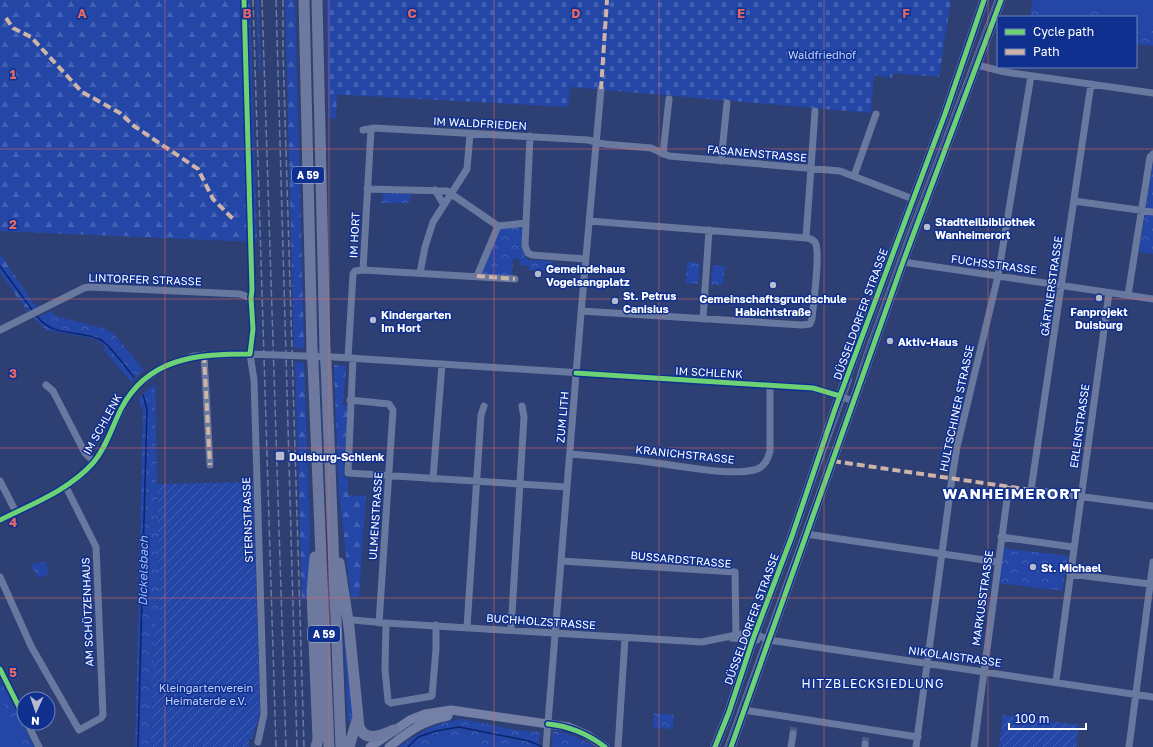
<svg xmlns="http://www.w3.org/2000/svg" width="1153" height="747" viewBox="0 0 1153 747" font-family="'Golos Text',sans-serif">
	<style>
		.grass { fill: url(#grass-tufts) }
		.forest { fill: url(#forest-firs) }
		.cemetery { fill: url(#cemetery-stones) }
		.park { fill: url(#park-crowns) }
		.garden { fill: url(#garden-furrows) }
		.pitch { fill: #2346a7 }
		.lines { fill: none; stroke-linecap: round; stroke-linejoin: round }
		.stream { stroke: #0c246c; stroke-width: 1.5 }
		.minor-tunnel { stroke: #4c5c88; stroke-width: 7; stroke-dasharray: 7 3.5; stroke-linecap: butt }
		.minor { stroke: #69789e; stroke-width: 7 }
		.major { stroke: #7480a5; stroke-width: 9 }
		.highway { stroke: #6d799e; stroke-width: 11 }
		.tram { stroke: #6d799e; stroke-width: 1 }
		.rail { stroke: #6d799e; stroke-width: 1.5; stroke-dasharray: 7 3; stroke-linecap: butt }
		.highway-bridge { stroke: #6d799e; stroke-width: 11 }
		.quiet { stroke: #ceb3a9; stroke-width: 4; stroke-dasharray: 8 4; stroke-linecap: butt }
		.cycleway-casing { stroke: #103090; stroke-width: 8 }
		.cycleway { stroke: #6cd273; stroke-width: 5 }
		.grid { fill: none; stroke: #e26868; stroke-width: 1; stroke-opacity: 0.55 }
		.poi-dot { fill: #b6bcce; stroke: #103090; stroke-width: 1.5 }
		.labels { text-anchor: middle; dominant-baseline: central; stroke-width: 3; stroke-linejoin: round; paint-order: stroke }
		.shield { fill: #103090; stroke: #b7c1de; stroke-width: 1 }
		.shield-label { font-size: 10px; font-weight: bold; fill: #fff }
		.park-label { font-size: 11px; fill: #c1d1fe; stroke: #103090 }
		.street-label { font-size: 11px; fill: #fff; stroke: #103090 }
		.poi-label { font-size: 11px; font-weight: bold; fill: #fff; stroke: #103090; text-anchor: start }
		.water-label { font-size: 12px; font-style: italic; fill: #a6bcfa; stroke: #103090 }
		.neighbourhood-label { font-size: 12px; letter-spacing: 1px; fill: #fff; stroke: #103090 }
		.district-label { font-size: 15px; font-weight: bold; letter-spacing: 1px; fill: #fff; stroke: #103090 }
		.grid-label { font-size: 13px; text-anchor: middle; font-weight: bold; fill: #e26868; stroke: #103090; stroke-width: 3; stroke-linejoin: round; paint-order: stroke }
	</style>
	<defs>
		<pattern id="grass-tufts" width="24" height="20" patternUnits="userSpaceOnUse"><rect width="24" height="20" fill="#2346a7"/><path d="M3 7l-1-3M5 7V3M7 7l1-3M15 17l-1-3M17 17v-4M19 17l1-3" fill="none" stroke="#4462b4"/></pattern>
		<pattern id="forest-firs" width="22" height="20" patternUnits="userSpaceOnUse"><rect width="22" height="20" fill="#2346a7"/><path d="M5 1l3.5 6h-7zM16 11l3.5 6h-7z" fill="#4462b4"/></pattern>
		<pattern id="cemetery-stones" width="16" height="16" patternUnits="userSpaceOnUse"><rect width="16" height="16" fill="#2346a7"/><path d="M2 7V4a2 2 0 0 1 4 0v3zM10 15v-3a2 2 0 0 1 4 0v3z" fill="#4462b4"/></pattern>
		<pattern id="park-crowns" width="20" height="18" patternUnits="userSpaceOnUse"><rect width="20" height="18" fill="#2346a7"/><path d="M2 6a3 3 0 1 1 6 0M12 15a3 3 0 1 1 6 0" fill="none" stroke="#4462b4"/></pattern>
		<pattern id="garden-furrows" width="10" height="10" patternUnits="userSpaceOnUse"><rect width="10" height="10" fill="#2346a7"/><path d="M-1 1l2-2M0 10L10 0M9 11l2-2" fill="none" stroke="#4462b4"/></pattern>
	</defs>
	<rect width="100%" height="100%" fill="#2d3f73"/>
	<path class="grass" d="M256,0H259L261,71H259Z
		M342,596L354,722L348,721Z"/>
	<path class="forest" d="M0,0H250L257,242L0,231Z
		M285,0H295L304,348H294Z
		M328,94L337,95L336,119L329,118Z
		M0,254L37,308L28,312L0,273Z
		M295,362L304,363L310,531L308,598L302,600Z
		M334,365L346,366L343,405H348L343,477L348,478V495L366,496L359,597H351L339,494Z"/>
	<path class="cemetery" d="M326,0H951L939,77L893,73L892,78L874,75L871,113L570,87L568,107L328,94Z"/>
	<path class="park" d="M1033,0H1153V46L1136,44V17H1030Z
		M1153,163V254L1139,252Z
		M383,193L412,194L409,203H382Z
		M521,226L522,228C522,240 519,250 528,260L553,261L552,268H548V271L529,270V266L520,265V259H513L512,277L481,274L499,229Z
		M687,262L700,263L698,284L686,283Z
		M713,265L725,266L723,285H711Z
		M52,311L55,316L106,329L114,334L144,370L131,382L103,349L106,347L95,339L46,330L34,318Z
		M155,383L160,623L154,624L151,747H135L143,411L138,398Z
		M1002,548L1068,556L1062,591L998,583Z
		M46,562L49,574L39,578L31,567V564Z
		M0,679L34,747H0Z
		M654,713L674,715L673,729L653,728Z
		M462,719L516,730L540,732L539,747H399C424,730 432,724 462,719Z
		M553,731C568,733 581,738 594,747H552Z"/>
	<path class="garden" d="M253,482L260,714L252,739H249V747H151L154,624L160,623L157,484Z
		M1003,715L1079,725L1076,747H999Z"/>
	<path class="pitch" d="M1043,0H1090L1088,17H1041Z
		M1102,0H1153V31L1136,29V17H1099Z
		M0,696L20,736L14,739L18,747H0Z
		M480,738V747H442V739Z"/>
	<g class="lines">
		<path class="stream" d="M0,266L33,311
			M35,314C52,338 75,329 99,339C109,343 126,368 134,377
			M138,747L147,409L143,395
			M408,747L418,737L436,731L459,727L529,741L543,747"/>
		<path class="minor-tunnel" d="M793,734L794,724
			M865,744L866,735"/>
		<path class="minor" d="M977,65L1005,72L1153,93
			M1091,84L1031,490L1153,506
			M363,130L374,128L588,140L604,144L651,148L669,156L840,171L913,199
			M530,136L525,246L528,253L532,255L585,259
			M663,154L669,99
			M721,161L727,103
			M854,176L876,114
			M367,189L447,191L498,226
			M435,190L444,205
			M1074,201L1153,212
			M806,238L815,111
			M903,262L1153,299
			M363,270L371,129
			M420,273L425,247L433,222L467,169L470,134
			M477,276L498,226L526,223
			M1128,295L1150,157L1153,154
			M581,311L802,325L810,324L812,319C813,305 821,252 815,242C812,239 810,238 806,238L589,221
			M703,319L709,230
			M0,330L84,288L89,287L240,294L251,298L253,329L250,354L254,380L264,714L258,742
			M204,355L210,465
			M348,358L353,274L355,271L363,270L515,279
			M353,358L348,473L567,487
			M46,385L53,391L85,453L94,462
			M350,400L389,404L393,410L379,623
			M570,454C599,456 627,459 656,463C682,466 729,476 754,470C764,468 768,460 770,451V385
			M433,479L442,364
			M0,481L16,512
			M0,520L43,499L77,479L94,462L102,451L126,400L139,384L164,366L194,356L250,354L334,357L813,388L854,401
			M806,534L998,562
			M1001,537L1073,547
			M561,561L735,572L736,638
			M1070,574L1150,584
			M0,577L31,646L79,730L101,718L103,715L96,547L66,487
			M353,620L386,623L702,642L741,634H755L769,640L1153,697
			M386,623L385,669L388,701L391,703L432,696L436,649V625
			M467,627L481,415L484,406
			M511,630L524,417L522,406
			M732,638L757,640
			M0,669L24,717
			M1056,681L1109,293
			M744,710L918,737
			M27,723L39,747
			M546,747L581,313L601,89
			M618,747L625,638
			M791,747L793,734
			M865,747V744
			M916,747L952,478L957,447L998,276L1031,76
			M974,747L1007,499
			M1129,747L1153,562"/>
		<path class="major" d="M370,747L410,720L425,714L451,710L569,727L587,735L605,747
			M389,747C408,732 424,720 448,716
			M715,747L729,712L753,639L792,536L835,409L945,114L984,0
			M731,747L903,262L1001,0"/>
		<path class="highway" d="M304,0L312,351
			M317,0L325,351
			M313,363L329,747
			M326,364L341,747
			M315,557L312,592L318,739L316,747
			M339,563L349,627L359,727C366,743 381,735 394,730
			M349,747L357,720"/>
		<path class="tram" d="M807,503L852,379
			M725,747L850,400L864,354L907,235L995,0"/>
		<path class="rail" d="M253,0L276,747
			M262,0L286,747
			M276,0L297,747
			M283,0V52L304,747"/>
		<path class="highway-bridge" d="M312,351L313,363
			M325,351L326,364"/>
		<path class="quiet" d="M6,18L13,28L31,37L82,92L120,113L134,126L198,169L213,199L235,221
			M601,89L607,0
			M477,276L515,279
			M204,355L210,465
			M833,461L1031,490
			M1007,499L1009,486"/>
		<g class="cycleway-casing">
			<path id="cycleway" d="M576,373L813,388L840,396
				M0,520C32,504 69,490 93,463C106,448 112,427 121,409C148,357 198,354 250,354L253,329L251,298L252,290L244,0
				M0,669L24,717
				M548,724C569,726 588,734 605,747
				M715,747L729,712L753,639L792,536L835,409L945,114L984,0
				M731,747L903,262L1001,0"/>
		</g>
		<use href="#cycleway" class="cycleway"/>
	</g>
	<path class="grid" d="M165,0V747M329,0V747M494,0V747M659,0V747M824,0V747M988,0V747M0,149H1153M0,299H1153M0,448H1153M0,598H1153"/>
	<g class="poi-dot">
		<circle cx="927" cy="227" r="4"/>
		<circle cx="538" cy="274" r="4"/>
		<circle cx="773" cy="285" r="4"/>
		<circle cx="1099" cy="298" r="4"/>
		<circle cx="615" cy="301" r="4"/>
		<circle cx="373" cy="320" r="4"/>
		<circle cx="890" cy="341" r="4"/>
		<rect x="275" y="451" width="10" height="10" rx="2"/>
		<circle cx="1033" cy="567" r="4"/>
	</g>
	<g class="labels">
		<g class="shield">
			<rect x="292" y="167" width="32" height="16" rx="3"/>
			<rect x="308" y="626" width="32" height="16" rx="3"/>
		</g>
		<g class="shield-label">
			<text x="308" y="175">A 59</text>
			<text x="324" y="634">A 59</text>
		</g>
		<g class="park-label">
			<text x="822" y="54">Waldfriedhof</text>
			<text x="206" y="687">Kleingartenverein<tspan x="206" dy="13">Heimaterde e.V.</tspan></text>
		</g>
		<g class="street-label">
			<text transform="translate(480 123) rotate(3)">IM WALDFRIEDEN</text>
			<text transform="translate(757 153) rotate(5)">FASANENSTRASSE</text>
			<text transform="translate(354 235) rotate(-87)">IM HORT</text>
			<text transform="translate(994 264) rotate(8)">FUCHSSTRASSE</text>
			<text transform="translate(145 279) rotate(2)">LINTORFER STRASSE</text>
			<text transform="translate(1051 286) rotate(-82)">GÄRTNERSTRASSE</text>
			<text transform="translate(860 314) rotate(-70)">DÜSSELDORFER STRASSE</text>
			<text transform="translate(709 372) rotate(3)">IM SCHLENK</text>
			<text transform="translate(956 408) rotate(-78)">HULTSCHINER STRASSE</text>
			<text transform="translate(562 417) rotate(-85)">ZUM LITH</text>
			<text transform="translate(102 424) rotate(-61)">IM SCHLENK</text>
			<text transform="translate(1079 426) rotate(-82)">ERLENSTRASSE</text>
			<text transform="translate(685 454) rotate(6)">KRANICHSTRASSE</text>
			<text transform="translate(375 516) rotate(-86)">ULMENSTRASSE</text>
			<text transform="translate(247 520) rotate(-92)">STERNSTRASSE</text>
			<text transform="translate(681 559) rotate(5)">BUSSARDSTRASSE</text>
			<text transform="translate(982 598) rotate(-82)">MARKUSSTRASSE</text>
			<text transform="translate(87 612) rotate(-92)">AM SCHÜTZENHAUS</text>
			<text transform="translate(751 619) rotate(-70)">DÜSSELDORFER STRASSE</text>
			<text transform="translate(541 621) rotate(4)">BUCHHOLZSTRASSE</text>
			<text transform="translate(955 656) rotate(8)">NIKOLAISTRASSE</text>
		</g>
		<g class="poi-label">
			<text x="935" y="221">Stadtteilbibliothek<tspan x="935" dy="13">Wanheimerort</tspan></text>
			<text x="546" y="268">Gemeindehaus<tspan x="546" dy="13">Vogelsangplatz</tspan></text>
			<text x="623" y="295">St. Petrus<tspan x="623" dy="13">Canisius</tspan></text>
			<text x="773" y="298" text-anchor="middle">Gemeinschaftsgrundschule<tspan x="773" dy="13">Habichtstraße</tspan></text>
			<text x="1099" y="311" text-anchor="middle">Fanprojekt<tspan x="1099" dy="13">Duisburg</tspan></text>
			<text x="381" y="314">Kindergarten<tspan x="381" dy="13">Im Hort</tspan></text>
			<text x="898" y="341">Aktiv-Haus</text>
			<text x="289" y="456">Duisburg-Schlenk</text>
			<text x="1041" y="567">St. Michael</text>
		</g>
		<g class="water-label">
			<text transform="translate(143 571) rotate(-89)">Dickelsbach</text>
		</g>
		<g class="neighbourhood-label">
			<text x="873" y="683">HITZBLECKSIEDLUNG</text>
		</g>
		<g class="district-label">
			<text x="1012" y="493">WANHEIMERORT</text>
		</g>
	</g>
	<g class="grid-label">
		<text x="82" y="18">A</text>
		<text x="247" y="18">B</text>
		<text x="412" y="18">C</text>
		<text x="576" y="18">D</text>
		<text x="741" y="18">E</text>
		<text x="906" y="18">F</text>
		<text x="13" y="79">1</text>
		<text x="13" y="229">2</text>
		<text x="13" y="378">3</text>
		<text x="13" y="527">4</text>
		<text x="13" y="677">5</text>
	</g>
	<rect x="997" y="16" width="140" height="52" fill="#103090" stroke="#7083bc"/>
	<rect x="1005" y="29" width="20" height="6" fill="#6cd273" stroke="#7083bc"/>
	<text x="1033" y="36" font-size="12" fill="#ffffff">Cycle path</text>
	<rect x="1005" y="49" width="20" height="6" fill="#ceb3a9" stroke="#7083bc"/>
	<text x="1033" y="56" font-size="12" fill="#ffffff">Path</text>
	<g transform="translate(36 711) rotate(183)"><circle r="19" fill="#103090" stroke="#7083bc"/>
	<path d="M0-3L7 15L0 10L-7 15Z" fill="#b6bcce"/>
	<text y="-6" font-size="11" font-weight="bold" text-anchor="middle" fill="#ffffff">N</text>
	</g>
	<path d="M1009 723v6h77v-6" fill="none" stroke="#ffffff" stroke-width="2"/>
	<text x="1015" y="723" font-size="12" fill="#ffffff" stroke="#103090" stroke-width="3" paint-order="stroke">100 m</text>
</svg>
